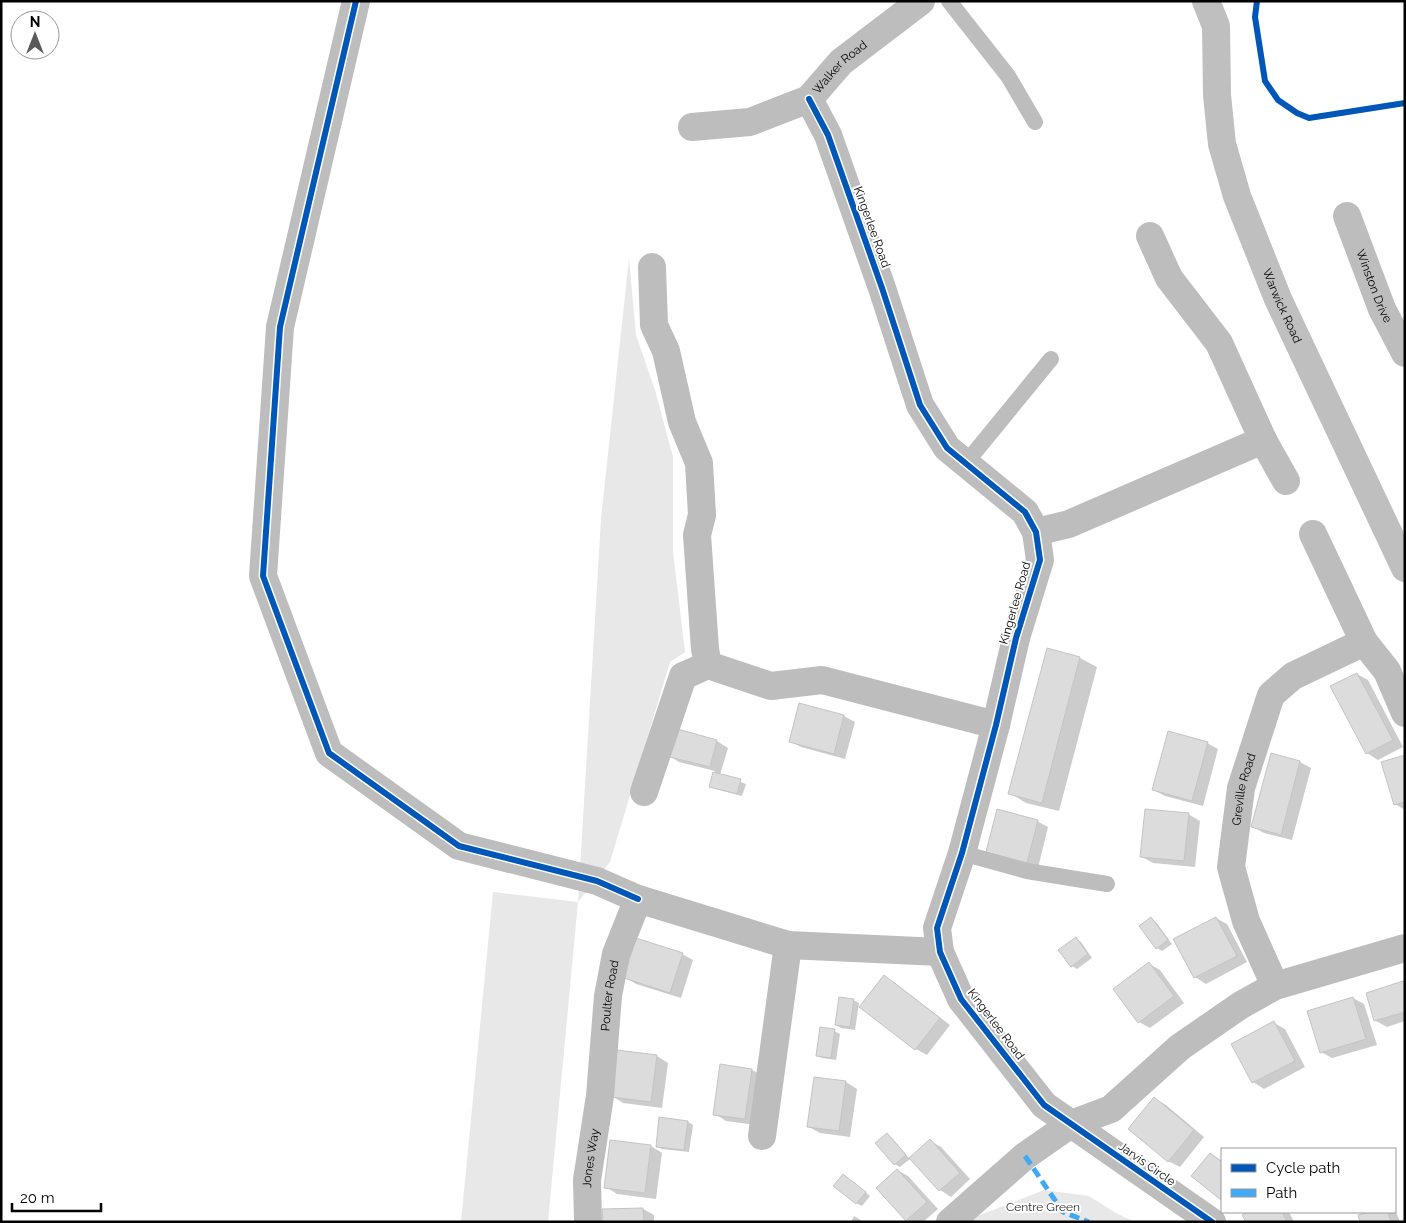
<svg xmlns="http://www.w3.org/2000/svg" width="1406" height="1223" viewBox="0 0 1406 1223" font-family="Raleway,sans-serif">
	<style>
		.green { fill: #e8e8e8 }
		.shadow { fill: #0003 }
		.building { fill: #dcdcdc; stroke: #c4c4c4 }
		.lines { fill: none; stroke-linecap: round; stroke-linejoin: round }
		.service { stroke: #bdbdbd; stroke-width: 16 }
		.minor { stroke: #bdbdbd; stroke-width: 28 }
		.secondary { stroke: #bfbfbf; stroke-width: 28 }
		.quiet { stroke: #3fa9f5; stroke-width: 5; stroke-dasharray: 10 5; stroke-linecap: butt }
		.cycleway-casing { stroke: #fff; stroke-width: 9 }
		.cycleway { stroke: #0057b8; stroke-width: 6 }
		.labels { text-anchor: middle; dominant-baseline: central; stroke-width: 4; stroke-linejoin: round; paint-order: stroke }
		.street-label { font-size: 12px; fill: #000; stroke: #fff }
		.park-label { font-size: 12px; fill: #2d2d2d; stroke: #fff }
	</style>
	<rect width="100%" height="100%" fill="#fff"/>
	<path class="green" d="M629,258L636,335L655,390L673,457V551L685,652L670,662L610,862L578,902L548,1222H461L493,892L578,902L601,519Z
		M1044,1190L1089,1196L1116,1213L1135,1222H971L975,1217Z"/>
	<path class="shadow" d="M1048,649L1080,658L1097,667L1059,811L1026,803L1010,793Z
		M1357,674L1368,680L1403,747L1378,760L1367,753Z
		M800,704L844,716L855,722L845,759L801,747L790,741Z
		M675,730L717,741L728,748L720,775L746,784L742,796L716,789L711,786L715,771L679,762L668,755Z
		M1207,743L1218,749L1203,806L1165,796L1154,790Z
		M1272,755L1300,762L1311,768L1292,840L1264,833L1253,827Z
		M1405,756V810L1395,804Z
		M1188,814L1200,821L1195,867L1153,863L1142,857Z
		M1037,821L1048,827L1038,868L998,858Z
		M1216,918L1227,924L1247,962L1206,984L1195,977Z
		M1151,919L1156,922L1172,944L1162,951L1157,948Z
		M1076,939L1081,942L1092,958L1077,969L1072,966Z
		M682,954L693,960L681,998L636,984L625,977Z
		M1149,964L1160,970L1184,1003L1150,1028L1139,1022Z
		M884,977L895,983L950,1025L927,1055L916,1049Z
		M1403,983L1405,984V1021L1387,1027L1376,1021L1367,993Z
		M1353,998L1364,1004L1377,1045L1332,1058L1321,1052Z
		M853,1000L859,1003L855,1030L841,1028L836,1025Z
		M1274,1023L1285,1029L1305,1067L1264,1089L1253,1082Z
		M834,1031L840,1034L836,1060L822,1058L817,1055Z
		M618,1052L657,1056L668,1063L662,1108L623,1103L612,1096Z
		M752,1070L763,1076L756,1125L726,1121L715,1114Z
		M846,1082L857,1089L850,1137L820,1133L809,1127Z
		M1155,1099L1166,1105L1204,1137L1180,1167L1168,1161Z
		M688,1122L693,1125L689,1152L662,1149L657,1146Z
		M887,1135L892,1138L910,1159L900,1167L895,1164L877,1143Z
		M612,1141L651,1146L662,1153L656,1199L617,1194L606,1187Z
		M930,1141L941,1147L970,1179L951,1197L940,1190L911,1158Z
		M1211,1154L1222,1161V1200L1193,1175Z
		M897,1170L908,1176L938,1209L923,1222H911L907,1220Z
		M849,1179L870,1196L862,1206L856,1203Z
		M643,1209L654,1215V1222H604Z
		M1250,1212H1289L1294,1222H1247L1244,1215Z
		M1373,1212H1393L1397,1214L1400,1222H1361L1359,1216Z
		M854,1216L864,1222H851Z"/>
	<path class="building" d="M1047,648L1080,657L1042,803L1008,794Z
		M1357,673L1393,740L1366,754L1330,686Z
		M799,703L844,715L834,754L789,742Z
		M674,728L717,740L710,767L666,756Z
		M1168,731L1208,742L1192,801L1152,790Z
		M1271,753L1300,761L1281,835L1251,827Z
		M1405,755V802L1394,805L1381,762Z
		M713,772L741,779L737,794L709,787Z
		M997,809L1038,820L1027,863L986,852Z
		M1145,809L1189,813L1184,861L1140,857Z
		M1151,917L1168,940L1156,949L1139,926Z
		M1216,917L1237,956L1194,978L1173,939Z
		M1076,937L1088,954L1071,967L1058,950Z
		M636,938L683,953L670,993L624,978Z
		M1149,962L1174,996L1138,1023L1113,989Z
		M884,975L940,1018L915,1050L859,1007Z
		M1403,981L1405,987V1012L1374,1021L1366,993Z
		M839,997L854,999L850,1027L835,1025Z
		M1353,997L1366,1039L1320,1053L1307,1011Z
		M1274,1021L1295,1061L1252,1083L1231,1044Z
		M820,1027L835,1029L831,1058L816,1056Z
		M617,1050L657,1055L651,1102L611,1097Z
		M720,1064L752,1069L745,1119L713,1115Z
		M814,1077L846,1081L839,1131L807,1127Z
		M1154,1097L1194,1130L1168,1162L1128,1129Z
		M659,1117L688,1121L684,1150L656,1147Z
		M887,1133L906,1155L894,1165L875,1143Z
		M930,1139L960,1173L939,1191L909,1158Z
		M610,1140L651,1145L645,1193L604,1188Z
		M1210,1153L1222,1162L1221,1200L1191,1176Z
		M897,1169L927,1202L906,1221L876,1188Z
		M843,1174L866,1192L856,1204L833,1186Z
		M643,1208L644,1222H603L602,1209Z
		M1247,1212H1282L1287,1222H1246L1242,1215Z
		M1369,1212H1388L1391,1222H1360L1358,1215Z"/>
	<g class="lines">
		<path class="service" d="M949,1L1008,76L1035,122
			M965,464L1051,359
			M962,853L1027,871L1107,884"/>
		<g class="minor">
			<path d="M356,1L280,327L263,576L329,753L459,846L597,881L638,899"/>
			<path d="M809,99L828,135L882,288L920,405L947,448L1025,512L1036,532L1040,560L1016,638L996,725L962,853L937,928L940,952L961,999L1044,1105L1212,1222"/>
			<path id="s1" d="M692,127L750,122L809,99L841,62L921,1"/>
			<path id="s2" d="M1347,216L1382,309L1405,353"/>
			<path d="M652,267L654,325L666,351L682,422L699,463L702,515L697,535L705,649L708,665L771,686L822,680L996,725"/>
			<path d="M1263,440L1286,481"/>
			<path d="M1036,532L1069,524L1263,440L1219,343L1169,278L1150,236"/>
			<path d="M1364,642L1387,671L1405,713"/>
			<path d="M644,792L683,676L708,665"/>
			<path id="s3" d="M1275,986L1246,921L1231,867L1241,788L1271,695L1293,676L1364,642L1313,534"/>
			<path d="M762,1136L788,945"/>
			<path id="s4" d="M588,1222L587,1180L600,1096L608,996L616,954L638,899L788,945L940,952"/>
			<path d="M950,1222L1025,1156L1071,1124L1111,1109L1180,1047L1241,1005L1275,986L1405,948"/>
		</g>
		<path class="secondary" id="s5" d="M1206,1L1216,26L1217,95L1222,144L1237,196L1278,299L1405,568"/>
		<path class="quiet" d="M1025,1156L1063,1212L1089,1222"/>
		<g class="cycleway-casing">
			<path id="cycleway" d="M356,1L280,327L263,576L329,753L459,846L597,881L638,899
				M1257,1L1255,17L1265,81L1278,100L1297,113L1309,118L1405,103
				M809,99L828,135L882,288L920,405L947,448L1025,512L1036,532L1040,560L1016,638L996,725L962,853L937,928L940,952L961,999L1044,1105L1212,1222"/>
		</g>
		<use href="#cycleway" class="cycleway"/>
	</g>
	<g class="labels">
		<g class="street-label">
			<text stroke="none"><textPath href="#s1" startOffset="166">Walker Road</textPath></text>
			<text transform="translate(872 227) rotate(70)">Kingerlee Road</text>
			<text stroke="none"><textPath href="#s2" startOffset="75">Winston Drive</textPath></text>
			<text stroke="none"><textPath href="#s5" startOffset="318">Warwick Road</textPath></text>
			<text transform="translate(1015 603) rotate(-74)">Kingerlee Road</text>
			<text stroke="none"><textPath href="#s3" startOffset="206">Greville Road</textPath></text>
			<text stroke="none"><textPath href="#s4" startOffset="228">Poulter Road</textPath></text>
			<text transform="translate(996 1024) rotate(53)">Kingerlee Road</text>
			<text stroke="none"><textPath href="#s4" startOffset="64">Jones Way</textPath></text>
			<text transform="translate(1147 1164) rotate(35)">Jarvis Circle</text>
		</g>
		<g class="park-label">
			<text x="1043" y="1207">Centre Green</text>
		</g>
	</g>
	<rect width="1406" height="1223" fill="none" stroke="#000000" stroke-width="5"/>
	<rect x="1221" y="1148" width="175" height="65" fill="#ffffff" stroke="#999999"/>
	<rect x="1231" y="1164" width="25" height="8" fill="#0057b8" stroke="#999999"/>
	<text x="1266" y="1173" font-size="15" fill="#000000">Cycle path</text>
	<rect x="1231" y="1189" width="25" height="8" fill="#3fa9f5" stroke="#999999"/>
	<text x="1266" y="1198" font-size="15" fill="#000000">Path</text>
	<g transform="translate(35 35)"><circle r="24" fill="#ffffff" stroke="#999999"/>
	<path d="M0-4L9 19L0 12L-9 19Z" fill="#595959"/>
	<text y="-8" font-size="14" font-weight="bold" text-anchor="middle" fill="#000000">N</text>
	</g>
	<path d="M12 1203v8h89v-8" fill="none" stroke="#000000" stroke-width="2.5"/>
	<text x="20" y="1203" font-size="15" fill="#000000" stroke="#ffffff" stroke-width="4" paint-order="stroke">20 m</text>
</svg>
